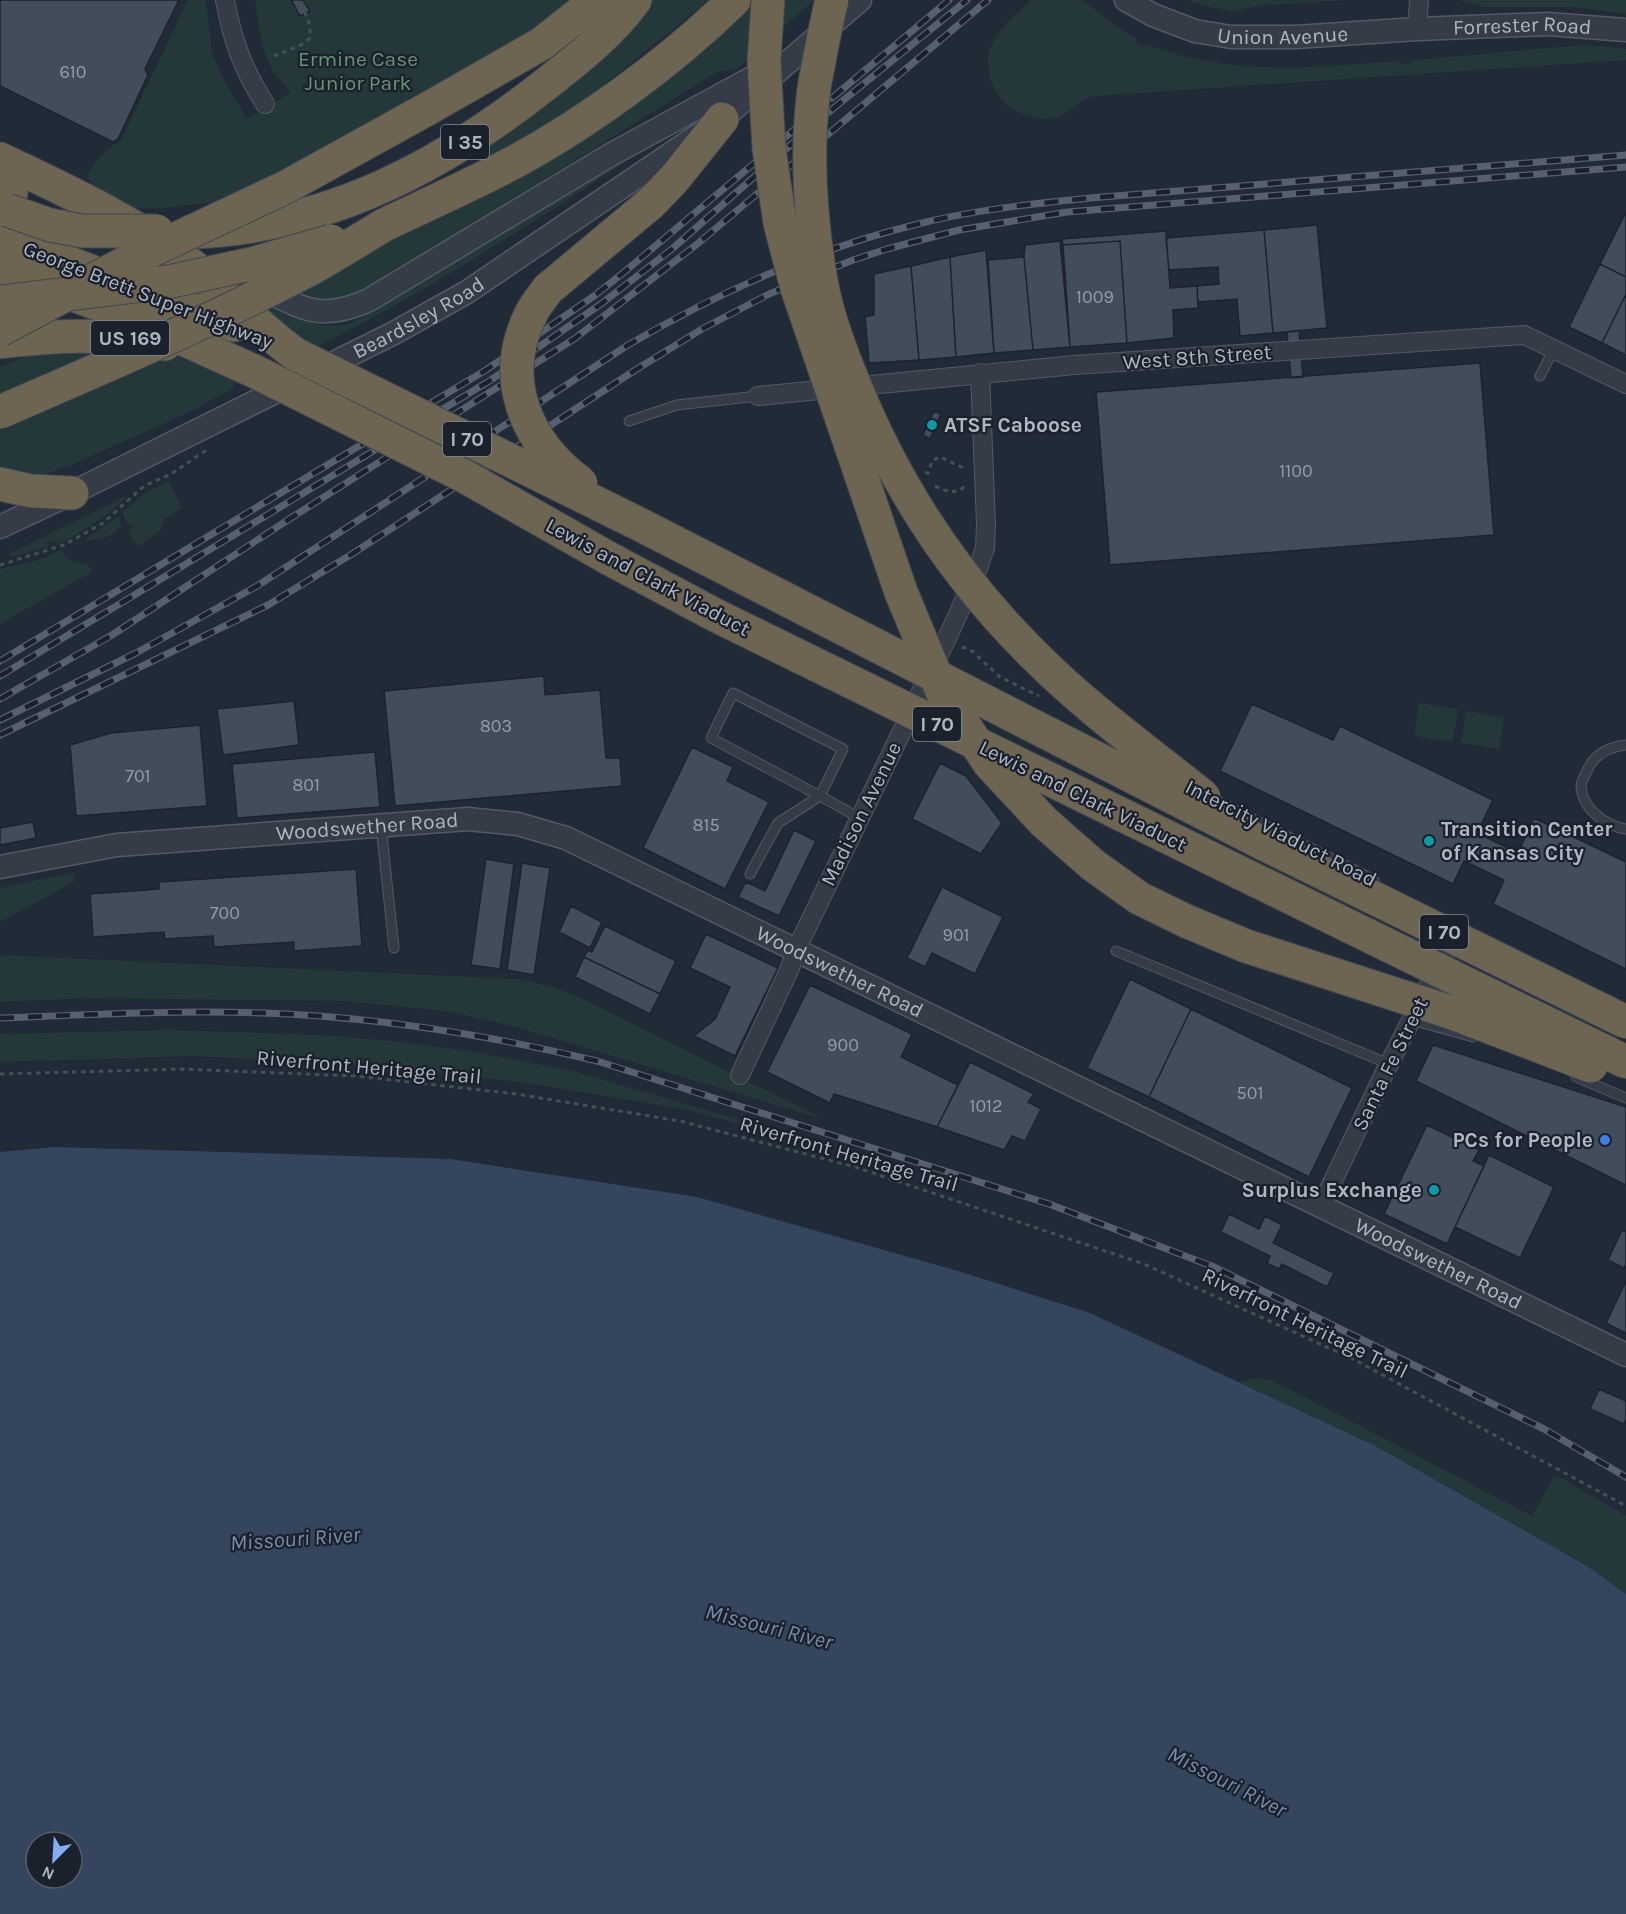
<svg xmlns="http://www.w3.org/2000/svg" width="1626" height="1914" viewBox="0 0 1626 1914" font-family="Karla,sans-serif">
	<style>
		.green { fill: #243739 }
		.water { fill: #35455e; fill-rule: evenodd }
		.building { fill: #424d5c; stroke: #1c232e; stroke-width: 1.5 }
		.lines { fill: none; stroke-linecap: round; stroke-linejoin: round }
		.service-casing { stroke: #525a65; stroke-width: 11 }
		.minor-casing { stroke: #525a65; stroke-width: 20 }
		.tertiary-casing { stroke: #525a65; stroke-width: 25 }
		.motorway-casing { stroke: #3f4752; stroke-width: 35 }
		.path { stroke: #415256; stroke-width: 3; stroke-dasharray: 4.5 4.5; stroke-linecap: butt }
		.service { stroke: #353c48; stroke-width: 9 }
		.minor { stroke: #353c48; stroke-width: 18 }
		.tertiary { stroke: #353c48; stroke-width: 22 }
		.motorway { stroke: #6e6452; stroke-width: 33 }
		.rail-casing { stroke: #57606f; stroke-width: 7 }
		.rail { stroke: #1a212c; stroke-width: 4.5; stroke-dasharray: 14; stroke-linecap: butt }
		.motorway-bridge-casing { stroke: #3f4752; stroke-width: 35; stroke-linecap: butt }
		.motorway-bridge { stroke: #6e6452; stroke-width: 33 }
		.culture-dot { fill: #0f9aa8; stroke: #1a212c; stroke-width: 2 }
		.shop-dot { fill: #3f7fe0; stroke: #1a212c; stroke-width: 2 }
		.labels { text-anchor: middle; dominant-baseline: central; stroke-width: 4.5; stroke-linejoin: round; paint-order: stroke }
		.number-label { font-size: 18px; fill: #949caa }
		.shield { fill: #1a212c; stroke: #828a96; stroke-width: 1.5 }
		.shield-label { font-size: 20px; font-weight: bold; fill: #afb7c4 }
		.street-label { font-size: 21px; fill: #afb7c4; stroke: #1a212c }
		.park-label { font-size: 21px; fill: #689473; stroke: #1a212c }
		.poi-label { font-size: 21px; font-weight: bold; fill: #afb7c4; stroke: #1a212c; text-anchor: start }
		.water-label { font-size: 22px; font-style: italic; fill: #788dab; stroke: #1a212c }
	</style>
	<rect width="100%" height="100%" fill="#212a37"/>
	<path class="green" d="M188,0H206L212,53L225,82L247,119L291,92C262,65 260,37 255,0H573L418,123L218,201C195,205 136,214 115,204C101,197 93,188 87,175C95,162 106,147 120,142Z
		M645,0H709L618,74L563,116L487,159L479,148Z
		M754,0H814L737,69L717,72L358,296L322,302L300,295L307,279L749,5Z
		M1031,0H1082L1119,28L1136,38L1137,43L1144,47L1149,45C1231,77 1312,67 1398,61L1402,64L1410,63L1413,60L1570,46L1589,45L1626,49V60L1096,96C1077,98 1068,119 1048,119C1018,118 994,102 989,72C987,62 987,53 992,45C1000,26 1017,14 1031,0Z
		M1186,0H1350L1264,5L1233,11L1209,7Z
		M1460,0H1626V14L1573,7H1482Z
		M678,128C560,204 444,284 318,346L285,330L216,277C251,295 306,334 347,324C353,322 359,319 364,316L569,190Z
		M150,348L188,360L238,382L233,384L235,388L203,404L201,407L71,465L37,477H0V367L32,354Z
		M169,481L182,508L165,518L160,531L139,546L129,535L133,525L127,523L122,513L144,493Z
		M130,494C108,515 84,533 56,544L54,540L47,543L48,547L11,557L9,554Z
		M118,517L121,524C116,539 99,536 87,542L84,540Z
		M61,550C68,561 75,564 87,563L92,572L0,624V569L39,560Z
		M1419,703L1458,709L1453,742L1414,736Z
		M1466,711L1504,717L1499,749L1461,743Z
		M75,872L74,882L0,922V888Z
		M0,955L517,979L553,987L583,999L826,1120L516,1027L451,1012L348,1001L91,998L0,1002Z
		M169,1030L322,1035L393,1041L470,1051L573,1071L842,1150L683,1109L520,1082L357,1064L192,1056L0,1062V1034Z
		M1254,1378L1270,1380L1307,1398L1532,1516L1554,1476L1563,1479L1626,1516V1594L1587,1566L1377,1446L1239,1382Z"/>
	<path class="water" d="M55,1147L450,1159L697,1197L958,1271L1090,1313L1376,1446L1587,1566L1626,1594V1914H0V1152ZM36,1842H72V1878H36Z"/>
	<path class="building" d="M0,0H179L145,69L148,75L118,139L113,142L0,86Z
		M291,0H303L310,11L300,16Z
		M1626,212V277L1600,264Z
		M1317,225L1327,328L1273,333L1264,230Z
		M1264,230L1273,333L1240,336L1237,299L1198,302L1197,286L1219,284L1218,267L1169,270L1166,238Z
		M1166,231L1170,288L1197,286L1198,308L1173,310L1174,338L1127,343L1120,241L1063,245L1062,239Z
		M1060,241L1070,347L1033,350L1024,257L1025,245Z
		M1120,241L1127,343L1070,347L1063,245Z
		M986,250L994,353L956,357L950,257Z
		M950,257L956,357L919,360L911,266Z
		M1024,257L1033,350L994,353L988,260Z
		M1600,264L1626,277V294L1602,343L1569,327Z
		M911,266L919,360L869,363L865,317L874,315V274Z
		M1626,294V355L1602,343Z
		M1299,331L1303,377L1291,378L1287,332Z
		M1480,363L1494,535L1110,565L1096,392Z
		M934,411L941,414L930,439L923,435Z
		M544,676L545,695L600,690L606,758H620L622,786L395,806L384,691Z
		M294,701L299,745L223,755L217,709Z
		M1252,704L1333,740L1340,726L1493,800L1477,833L1518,853L1534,818L1626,862V969L1493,904L1504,880L1464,861L1453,884L1220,771Z
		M200,725L207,806L76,816L70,745L111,733Z
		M692,747L733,767L727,781L769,802L725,889L643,848Z
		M375,752L380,807L237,818L232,764Z
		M940,763L966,776L1002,823L981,854L912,819Z
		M33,822L36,838L0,845V828Z
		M794,830L816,841L779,916L738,897L746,882L765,891Z
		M486,859L514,864L500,969L471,965Z
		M522,863L550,868L534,975L507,970Z
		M356,869L362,946L294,951V942L214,947L213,936L165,939L164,932L93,937L90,894L159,889V882Z
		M942,887L1003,917L975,974L932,953L925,967L907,958Z
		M571,906L602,922L590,948L559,932Z
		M605,926L676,961L660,994L584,957L588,950L592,952Z
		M706,934L778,968L735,1056L694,1036L715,1019L730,987L690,968Z
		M584,957L660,994L650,1014L575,977Z
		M1130,979L1191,1009L1149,1097L1087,1068Z
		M810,985L912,1034L901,1057L958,1085L937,1127L834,1094L830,1103L767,1072Z
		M1191,1009L1352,1088L1309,1177L1149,1097Z
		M1433,1045L1626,1107V1185L1416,1081Z
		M970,1062L1034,1094L1028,1102L1041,1109L1025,1141L1012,1136L1004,1150L937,1127Z
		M1427,1125L1479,1150L1473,1161L1484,1166L1447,1244L1384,1214Z
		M1489,1155L1554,1187L1520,1258L1455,1227Z
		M1229,1214L1259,1229L1265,1216L1282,1225L1273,1243L1334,1273L1327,1287L1282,1264L1279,1269L1267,1263L1270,1256L1221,1232Z
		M1622,1230L1626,1232V1264L1624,1268L1608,1260Z
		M1626,1281V1333L1606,1323Z
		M1599,1389L1626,1401V1419L1624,1424L1590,1409Z"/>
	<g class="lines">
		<g class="service-casing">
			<path id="service" d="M1540,376L1554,349
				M629,421L677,405L758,396
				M1626,745C1608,747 1593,755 1586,773C1584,777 1581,782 1581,786C1582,809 1606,826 1626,829
				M1209,797L1374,880
				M381,826L394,948
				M750,874L778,823L820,796L711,738L733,693L843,749L820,796L860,818
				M1116,951L1389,1064
				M1412,1020L1473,1037
				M1576,1077L1626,1098"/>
		</g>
		<g class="minor-casing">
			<path id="minor" d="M225,0C232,39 243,70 265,104
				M1417,29L1419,0
				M758,396L1074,365L1524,335L1626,384
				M740,1075L790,968L796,950L949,634L976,574L985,548L986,525L980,373
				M1321,1206L1383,1076L1456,930"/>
		</g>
		<g class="tertiary-casing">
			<g id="tertiary">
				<path id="s1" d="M1126,0L1153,15L1195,31L1231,37H1296L1417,29L1548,24L1626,30"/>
				<path d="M259,287C304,309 320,322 369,300L612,154L763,72"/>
				<path id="s2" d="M0,527L72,493L394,333L467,292L722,119L860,0"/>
				<path id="s3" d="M0,867L117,845L468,819L518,824L566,838L1626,1355"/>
			</g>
		</g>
		<g class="motorway-casing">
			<path id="motorway" d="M429,108L541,44L597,0
				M0,159C65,190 133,221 191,265C227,293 258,327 295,354
				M0,187L11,193
				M384,225C424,206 464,188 503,168C582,127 671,62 734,0
				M192,232C328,227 441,167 546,84C578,59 611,33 635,0
				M0,237L234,325
				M0,268L139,319L256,372
				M548,289L651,203L674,179L722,119
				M0,342C56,335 110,333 165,344
				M0,484L31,491L72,493"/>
		</g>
		<path class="path" d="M274,56L301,45L309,39C313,23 305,13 297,0
			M925,473H928L932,461L940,457L966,469
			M935,486C948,492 955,495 967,485
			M0,565L64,545L103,523L144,486L171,474L208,449
			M962,647L972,651L1000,677L1039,696
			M0,1074L180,1069L355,1076L516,1094L680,1121L855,1167L1144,1264L1353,1359L1626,1506"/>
		<use href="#service" class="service"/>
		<use href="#minor" class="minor"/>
		<use href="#tertiary" class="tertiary"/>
		<use href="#motorway" class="motorway"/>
		<g class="rail-casing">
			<path id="rail" d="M832,98L949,0
				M0,661L486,370L594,296L623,273L795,129
				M0,676L491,380L601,304L672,249L819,120L967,0
				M0,699L112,635L294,516L574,339L696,245L988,0
				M0,720L136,653L257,586L628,345C719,292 812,250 914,225C972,210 1031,204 1090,198L1626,155
				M0,735L268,605L352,554L637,369L702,329L769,294L853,260L887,249L959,230L1067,212L1626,167
				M0,1018C106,1014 213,1008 319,1016C413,1023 505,1039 597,1061L1049,1204L1214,1267L1544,1429L1626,1477"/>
		</g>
		<use href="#rail" class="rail"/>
		<g class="motorway-bridge-casing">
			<path id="motorway-bridge" d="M768,0L764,61L769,148L780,223L797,288L901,592L942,691L989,763L1044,822L1093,865L1139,898L1186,921L1246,946L1453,1013L1591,1066
				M832,0C827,18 824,37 820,56C818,69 814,83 813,97C806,159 811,225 822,286C828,317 839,347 851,376C893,483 954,577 1037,658C1088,709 1148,752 1204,797
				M7,210L50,225L82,231H157
				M548,289C543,296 536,304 532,312C498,377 525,442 581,483
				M0,302L168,282L255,263L331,241
				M0,330L125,263L286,187L429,108
				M295,354L639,524L1262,843L1626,1022
				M256,372L464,476L610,559L717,616L1626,1062
				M0,412C106,366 212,321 314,267C337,254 361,239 384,225"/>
		</g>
		<use href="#motorway-bridge" class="motorway-bridge"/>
	</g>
	<g class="culture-dot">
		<circle cx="932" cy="425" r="6"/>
		<circle cx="1429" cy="841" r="6"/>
		<circle cx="1434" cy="1190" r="6"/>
	</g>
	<circle class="shop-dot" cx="1605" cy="1140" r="6"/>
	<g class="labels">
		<g class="number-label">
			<text x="73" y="72">610</text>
			<text x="1095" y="297">1009</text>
			<text x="1296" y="471">1100</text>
			<text x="496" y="726">803</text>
			<text x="138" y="776">701</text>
			<text x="306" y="785">801</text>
			<text x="706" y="825">815</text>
			<text x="225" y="913">700</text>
			<text x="956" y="935">901</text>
			<text x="843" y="1045">900</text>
			<text x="1250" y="1093">501</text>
			<text x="986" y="1106">1012</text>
		</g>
		<g class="shield">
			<rect x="441" y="125" width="48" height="34" rx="4.5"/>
			<rect x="91" y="321" width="78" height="34" rx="4.5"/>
			<rect x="443" y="422" width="48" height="34" rx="4.5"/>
			<rect x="913" y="707" width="48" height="34" rx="4.5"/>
			<rect x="1420" y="915" width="48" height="34" rx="4.5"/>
		</g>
		<g class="shield-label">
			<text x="465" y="142">I 35</text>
			<text x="130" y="338">US 169</text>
			<text x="467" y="439">I 70</text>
			<text x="937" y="724">I 70</text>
			<text x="1444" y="932">I 70</text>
		</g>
		<g class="street-label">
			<text stroke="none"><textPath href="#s1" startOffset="404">Forrester Road</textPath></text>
			<text stroke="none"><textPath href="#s1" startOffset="164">Union Avenue</textPath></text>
			<text transform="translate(148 295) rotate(21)">George Brett Super Highway</text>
			<text stroke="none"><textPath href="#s2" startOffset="468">Beardsley Road</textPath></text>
			<text transform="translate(1197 357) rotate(-4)">West 8th Street</text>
			<text transform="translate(648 577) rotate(28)">Lewis and Clark Viaduct</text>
			<text transform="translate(1083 796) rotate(26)">Lewis and Clark Viaduct</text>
			<text transform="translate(861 814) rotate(-64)">Madison Avenue</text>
			<text stroke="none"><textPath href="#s3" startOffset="370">Woodswether Road</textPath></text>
			<text transform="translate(1281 833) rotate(27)">Intercity Viaduct Road</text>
			<text stroke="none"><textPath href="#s3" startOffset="876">Woodswether Road</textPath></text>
			<text transform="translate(1390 1064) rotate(-64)">Santa Fe Street</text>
			<text transform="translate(369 1067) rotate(5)">Riverfront Heritage Trail</text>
			<text transform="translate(849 1154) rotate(16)">Riverfront Heritage Trail</text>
			<text stroke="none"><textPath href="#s3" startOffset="1542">Woodswether Road</textPath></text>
			<text transform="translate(1305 1323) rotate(26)">Riverfront Heritage Trail</text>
		</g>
		<g class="park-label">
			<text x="358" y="59">Ermine Case<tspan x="358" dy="24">Junior Park</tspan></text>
		</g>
		<g class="poi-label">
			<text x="944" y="425">ATSF Caboose</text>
			<text x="1441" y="829">Transition Center<tspan x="1441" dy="24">of Kansas City</tspan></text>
			<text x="1593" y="1140" text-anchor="end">PCs for People</text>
			<text x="1422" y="1190" text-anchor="end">Surplus Exchange</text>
		</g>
		<g class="water-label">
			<text transform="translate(295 1539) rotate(-4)">Missouri River</text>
			<text transform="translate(769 1627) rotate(14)">Missouri River</text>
			<text transform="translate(1227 1782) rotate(27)">Missouri River</text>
		</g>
	</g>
	<g transform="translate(54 1860) rotate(204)"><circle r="28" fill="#1a212c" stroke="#565d69" stroke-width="1.5"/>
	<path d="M0-4.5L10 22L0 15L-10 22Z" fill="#85acf3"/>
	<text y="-9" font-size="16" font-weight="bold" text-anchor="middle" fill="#afb7c4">N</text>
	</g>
</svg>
